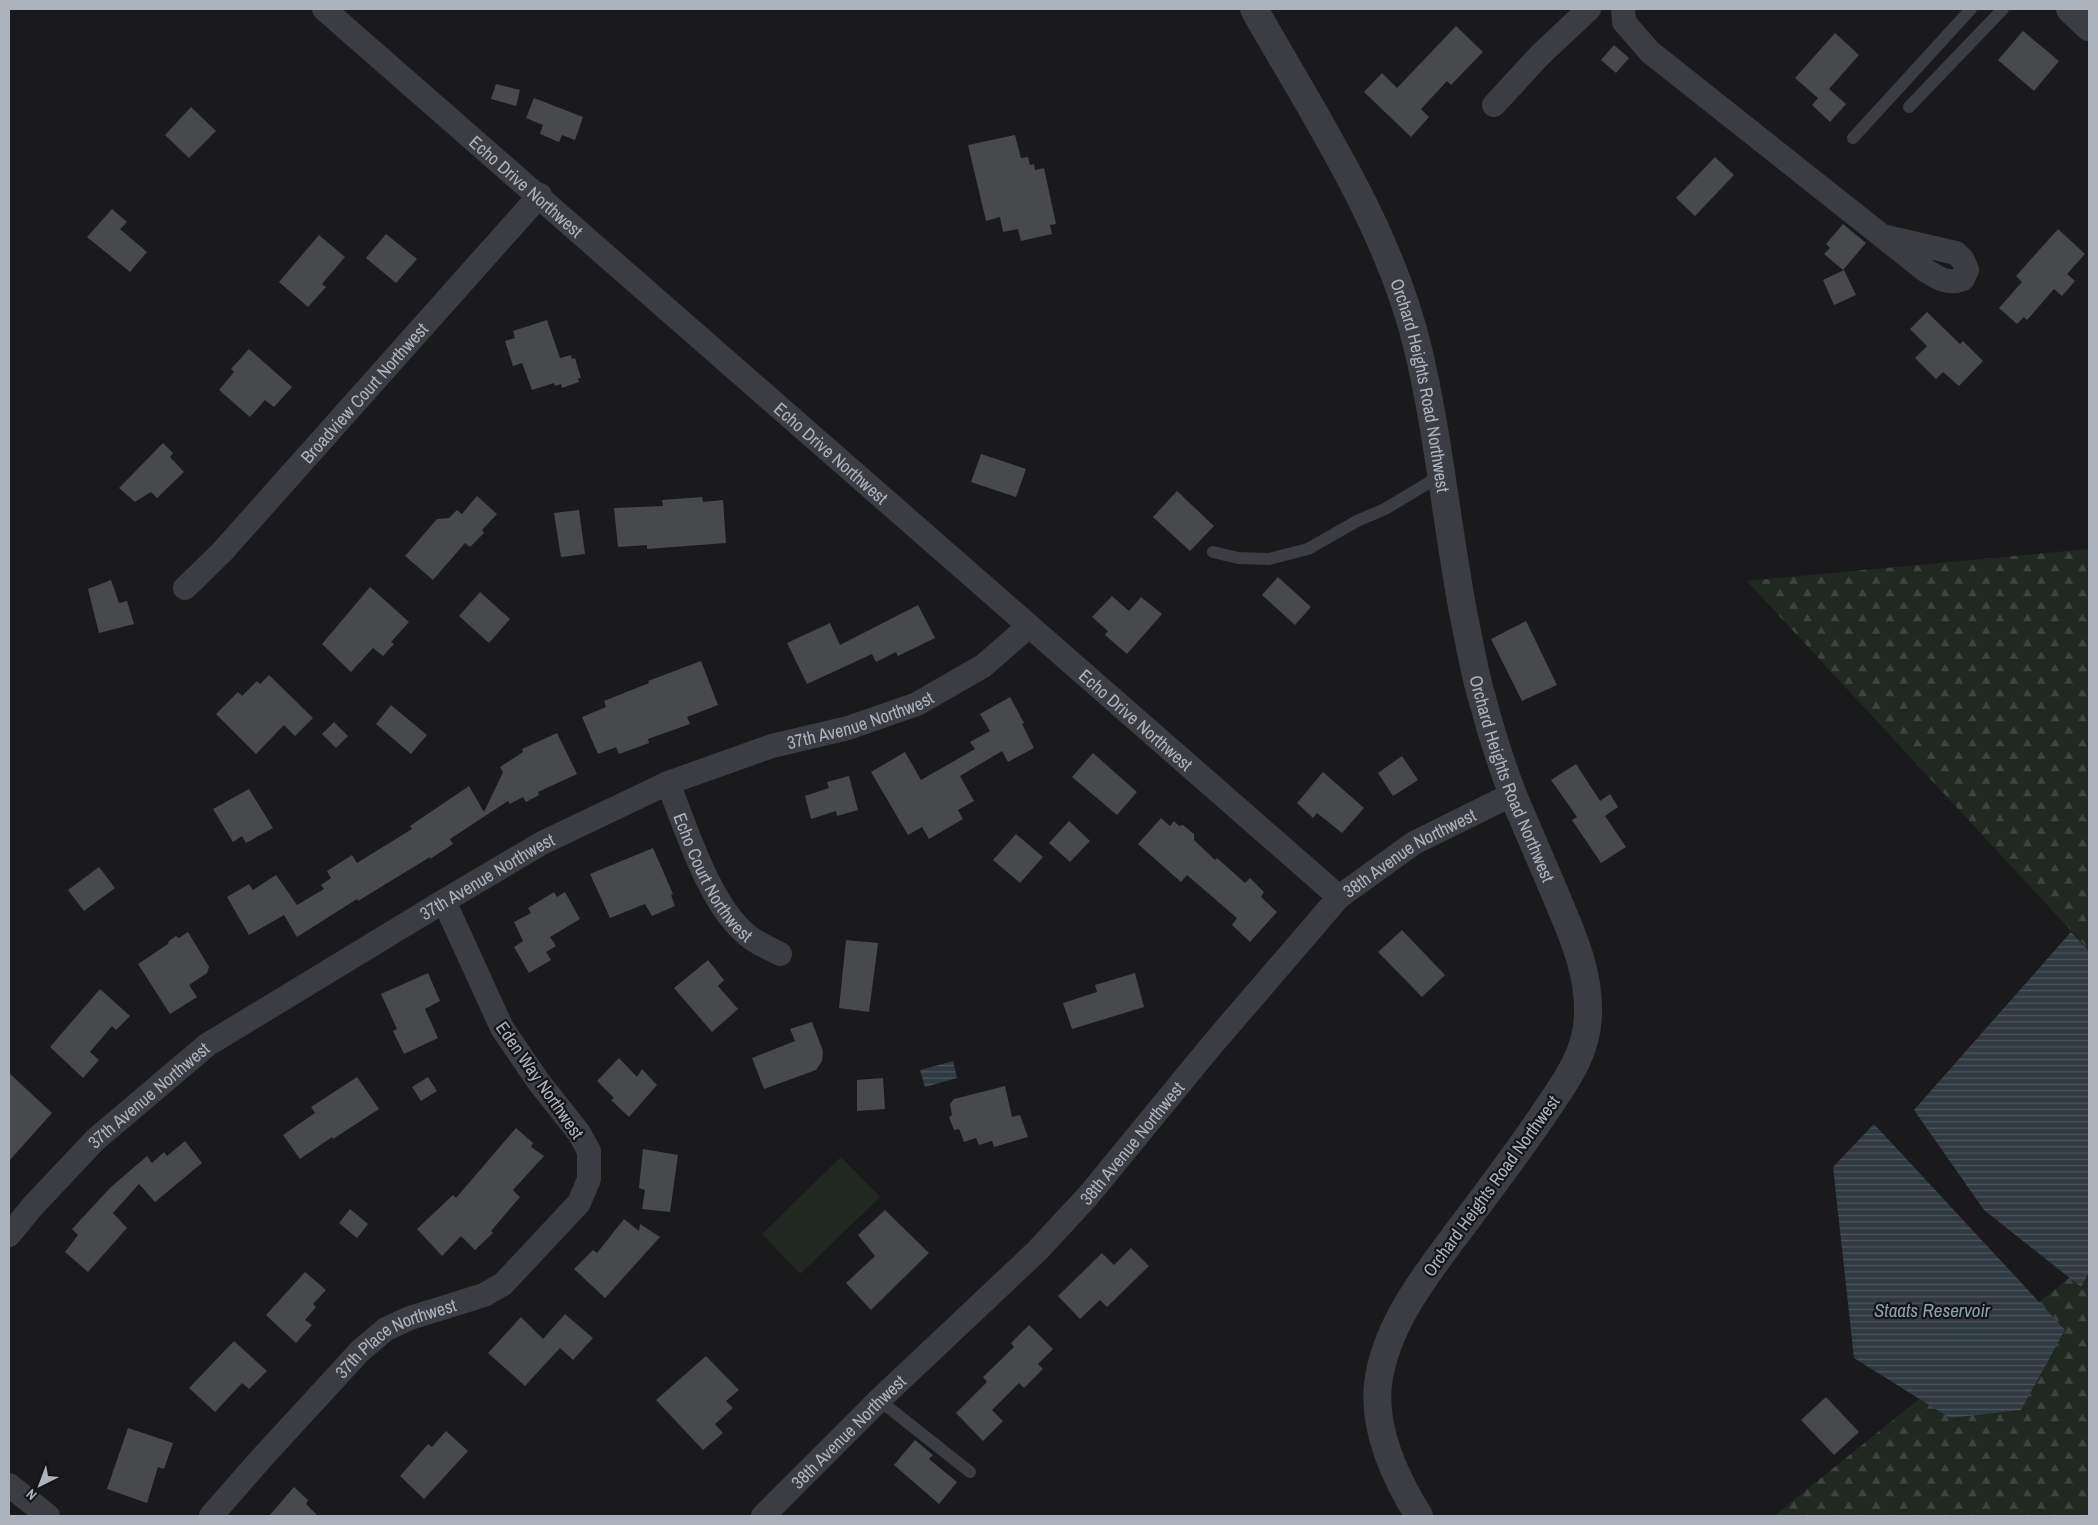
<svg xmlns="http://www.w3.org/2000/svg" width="2098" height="1525" viewBox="0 0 2098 1525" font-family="'Archivo Narrow',sans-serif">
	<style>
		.forest { fill: url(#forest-firs) }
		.green { fill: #202821 }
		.water { fill: url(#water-rules) }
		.building { fill: #47494d }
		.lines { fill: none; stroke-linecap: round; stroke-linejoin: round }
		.service { stroke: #3b3d42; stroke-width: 12 }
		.minor { stroke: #3b3d42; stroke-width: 24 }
		.tertiary { stroke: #3b3d42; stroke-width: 28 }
		.labels { text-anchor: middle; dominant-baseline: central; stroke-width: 4.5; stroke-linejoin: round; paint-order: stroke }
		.street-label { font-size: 18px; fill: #adb3bc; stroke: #151518 }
		.water-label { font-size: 19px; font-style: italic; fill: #86a2b5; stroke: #151518 }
	</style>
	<defs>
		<pattern id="forest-firs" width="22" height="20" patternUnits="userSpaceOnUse" patternTransform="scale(1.25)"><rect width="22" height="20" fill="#202821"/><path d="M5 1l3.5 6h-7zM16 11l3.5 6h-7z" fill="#3e453f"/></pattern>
		<pattern id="water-rules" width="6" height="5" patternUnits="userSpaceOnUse" patternTransform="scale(1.25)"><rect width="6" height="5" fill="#303b41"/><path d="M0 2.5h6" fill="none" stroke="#4b555a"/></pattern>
	</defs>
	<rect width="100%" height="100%" fill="#1a1a1d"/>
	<path class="forest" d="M2089,549V950L1747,581Z
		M2089,1262V1516H1774Z"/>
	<path class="green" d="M841,1157L880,1197L800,1274L762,1234Z"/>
	<path class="water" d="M2071,932L2089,951V1272L2081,1287L1984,1210L1914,1110Z
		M953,1061L957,1078L925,1087L920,1070Z
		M1874,1124L2065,1330L2021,1410L1950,1418L1854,1358L1833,1167Z"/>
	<path class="building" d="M1456,26L1483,52L1451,85L1447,81L1421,109L1429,117L1411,137L1364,92L1382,73L1397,88Z
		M2023,31L2059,61L2034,91L1998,60Z
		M1835,33L1859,55L1829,89L1846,104L1830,122L1812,105L1818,98L1795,78Z
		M1614,45L1629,58L1616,73L1601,60Z
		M496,84L520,90L516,106L491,99Z
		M534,98L583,117L575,140L562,135L559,142L540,134L543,125L526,118Z
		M191,107L216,131L189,158L165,135Z
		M1015,135L1021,158L1028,157L1030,165L1034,164L1035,170L1044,168L1056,224L1050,225L1052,234L1021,241L1018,229L1003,232L1000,217L986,221L968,145Z
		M1715,157L1734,175L1695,216L1676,198Z
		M112,209L127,222L120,229L147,252L130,272L87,237Z
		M1843,224L1866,243L1843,270L1824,254L1830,248L1826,244Z
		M2058,229L2085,254L2067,274L2075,281L2062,296L2054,289L2027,320L2024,317L2017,324L1999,308L2022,282L2016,276Z
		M386,234L417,259L396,283L366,258Z
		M319,235L345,257L322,284L326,287L308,307L279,282Z
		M1844,270L1856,295L1834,305L1823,280Z
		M1927,312L1960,344L1963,341L1983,361L1959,386L1943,372L1936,379L1915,358L1927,346L1910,329Z
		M547,320L560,358L571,355L572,359L575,358L581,378H578L579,382L562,388L561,384L555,386L554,383L532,390L522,363L513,366L505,341L515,338L513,331Z
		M249,349L292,387L274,407L265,400L250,417L219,390L234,372L231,369Z
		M163,443L173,453L170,457L184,472L157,498L151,492L135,502L119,488Z
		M981,454L1026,469L1016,497L971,482Z
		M1177,491L1214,526L1190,551L1153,517Z
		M477,496L497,514L482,530L484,533L470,547L465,543L433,580L405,556L437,519L449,518L457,510L462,514Z
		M702,497L703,502L723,500L726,543L647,549V545L618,547L614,508L663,506L662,500Z
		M579,510L585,554L561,557L554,513Z
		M1278,577L1311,607L1295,625L1262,595Z
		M111,580L119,603L127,601L134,624L99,633L88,589Z
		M370,587L409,622L391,642L394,644L383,656L373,648L351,672L322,644Z
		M480,592L510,619L489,643L459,616Z
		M1112,596L1129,611L1141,597L1162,614L1127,654L1105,635L1108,631L1092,617Z
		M918,605L935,638L898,656L896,652L876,662L872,654L807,684L787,643L830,623L840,645Z
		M1526,621L1557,685L1522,701L1491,639Z
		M701,661L718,705L687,717L690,724L648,739L649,743L619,754L616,747L598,754L582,717L606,707L604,701L649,683L648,681Z
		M269,675L313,718L295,736L284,725L256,754L216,714L238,692L242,696L257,681L260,684Z
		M1010,697L1024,723L1022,724L1034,748L1008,762L1002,751L960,776L974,801L958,810L963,819L929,839L922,827L908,835L871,772L905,752L921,780L975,749L970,742L990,731L980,714Z
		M391,705L427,735L411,754L376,724Z
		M334,722L348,736L336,748L322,734Z
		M557,733L577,774L538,792L539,795L526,802L523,797L510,804L508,801L450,839L453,844L430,859V857L358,901L357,899L297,937L284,915L249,935L227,897L249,884L253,890L276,875L297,905L324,889L321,885L331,878L327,871L352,855L357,863L412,829L410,826L469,786L484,812L503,772L500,767L523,752L522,749Z
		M1093,753L1137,792L1117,815L1072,777Z
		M1402,756L1418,780L1393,796L1378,773Z
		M1576,764L1600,801L1610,794L1618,807L1605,816L1626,847L1601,863L1572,820L1577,817L1551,780Z
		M1323,772L1364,808L1342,833L1317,813L1313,818L1297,803Z
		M849,776L858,810L837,816L836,811L811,819L805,796L829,788L827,782Z
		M249,789L273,828L246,843L242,836L233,842L213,809Z
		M1161,818L1170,826L1174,821L1179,826L1183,825L1194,834V840L1215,860L1217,858L1245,883L1250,878L1264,892L1261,897L1277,912L1250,942L1232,925L1237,918L1187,875L1181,882L1138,844Z
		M1069,821L1090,841L1070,862L1049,843Z
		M1016,834L1043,857L1020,883L993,860Z
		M653,848L673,894L671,895L675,906L652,916L645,904L610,918L590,874Z
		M99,867L115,888L84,911L68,890Z
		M554,892L557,897L565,892L580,919L550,937L556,946L546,952L551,960L529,973L514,947L523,941L514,922L531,913L528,908Z
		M1402,930L1445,975L1422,997L1378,952Z
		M188,932L209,967L207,973L189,985L197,997L170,1014L138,964L168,944L169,941L176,936L179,938Z
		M846,940L878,943L869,1012L839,1008Z
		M708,960L724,980L718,986L738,1009L712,1032L674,988Z
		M428,973L440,1001L425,1009L438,1038L404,1054L393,1031L397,1029L381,994Z
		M1135,973L1144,1007L1072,1029L1063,1003L1097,992L1095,985Z
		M100,989L130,1016L116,1030L112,1026L90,1052L99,1060L83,1078L50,1047Z
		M812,1022L823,1051L822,1061L816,1070L764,1089L752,1058L795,1041L790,1029Z
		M619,1058L637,1077L642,1069L657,1085L629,1117L611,1100L614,1098L597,1081Z
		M9,1073L52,1113L9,1161Z
		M357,1077L379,1109L333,1139L332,1137L300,1159L283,1135L315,1113L311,1107Z
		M428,1077L437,1091L421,1101L412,1087Z
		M883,1078L885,1109L857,1111V1080Z
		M1005,1086L1012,1117L1020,1115L1028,1137L994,1147L992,1141L979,1145L976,1138L964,1142L959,1129L954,1130L949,1117L952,1115L950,1104L954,1099Z
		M516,1128L533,1143L531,1147L544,1156L513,1190L520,1197L491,1231L493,1233L475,1250L461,1236L442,1256L417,1229L453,1195L456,1198Z
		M185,1141L202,1163L155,1202L139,1184L113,1213L127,1228L88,1272L65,1252L78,1235L72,1229L110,1188L147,1156L152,1163L164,1152L167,1156Z
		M643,1149L678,1155L670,1212L642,1209L645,1190L639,1188Z
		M350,1209L368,1224L357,1238L339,1223Z
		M885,1210L929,1253L871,1310L846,1283L875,1256L858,1235Z
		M624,1219L639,1231L640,1224L660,1237L605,1298L574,1269L593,1250L597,1253Z
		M1131,1248L1149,1266L1107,1307L1100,1300L1080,1319L1058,1296L1102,1253L1114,1265Z
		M305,1272L326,1290L313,1304L316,1307L305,1320L312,1325L296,1343L266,1315Z
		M565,1314L593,1338L573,1360L560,1348L525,1386L488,1353L521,1317L543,1339Z
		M1029,1325L1053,1349L1038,1364L1043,1369L1024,1388L1019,1383L992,1410L1003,1421L983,1441L956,1413L987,1382L983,1377L1014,1347L1011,1343Z
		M234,1341L267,1371L249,1389L242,1383L215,1412L189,1388Z
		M706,1356L739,1390L726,1401L733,1408L715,1424L723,1433L703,1450L656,1400Z
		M1826,1397L1859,1432L1834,1455L1801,1420Z
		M128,1428L173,1443L164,1469L158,1467L147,1503L107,1489Z
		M446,1431L468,1451L424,1499L400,1476L428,1444L432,1447Z
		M915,1440L933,1455L929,1459L957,1482L939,1504L894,1465Z
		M294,1487L308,1500L306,1504L318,1516H269Z"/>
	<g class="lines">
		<path class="service" d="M1909,107L2003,9
			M1853,138L1971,9
			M1213,552L1238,558L1269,559L1308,549L1357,521L1385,509L1440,476
			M879,1400L970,1472"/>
		<g class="minor">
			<path id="s1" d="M324,9L1339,897"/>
			<path d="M1623,9L1624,22L1650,52L1925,270C1938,278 1948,285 1963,279L1967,270L1963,260L1956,253L1882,236"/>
			<path d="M1494,105L1540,55L1589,9"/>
			<path id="s2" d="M185,588L222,552L540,195"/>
			<path id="s3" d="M668,783C686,828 709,904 747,935C756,943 769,948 780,954"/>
			<path id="s4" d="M9,1235L32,1207L95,1140L207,1045L444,901L542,843L668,783L772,746L848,728L917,704L983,666L1029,626"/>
			<path d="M9,1485L48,1516"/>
			<path id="s5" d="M211,1516L259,1461L360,1351L386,1329L410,1318L484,1295L503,1284L579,1203L589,1179V1151L579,1133L538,1081L502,1028L444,901"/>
			<path id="s6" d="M763,1516L879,1400L1037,1251L1088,1196L1211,1046L1339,897L1414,843L1513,794"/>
		</g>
		<g class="tertiary">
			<path id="s7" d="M1254,9C1315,117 1389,227 1418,349C1439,437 1447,528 1464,617C1470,644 1474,672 1482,698C1491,732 1502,767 1515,800C1528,830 1541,860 1554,891C1571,932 1590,971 1588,1017C1586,1055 1565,1082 1545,1112C1517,1154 1487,1193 1457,1233C1424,1277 1385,1327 1378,1384C1373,1429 1396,1479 1419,1516"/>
			<path d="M2070,9L2089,27"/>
		</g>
	</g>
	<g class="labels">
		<g class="street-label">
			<text stroke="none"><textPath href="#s1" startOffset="269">Echo Drive Northwest</textPath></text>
			<text stroke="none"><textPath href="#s7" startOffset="415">Orchard Heights Road Northwest</textPath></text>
			<text stroke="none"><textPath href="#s2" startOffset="265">Broadview Court Northwest</textPath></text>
			<text stroke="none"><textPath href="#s1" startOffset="674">Echo Drive Northwest</textPath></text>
			<text stroke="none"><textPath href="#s4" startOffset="1008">37th Avenue Northwest</textPath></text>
			<text stroke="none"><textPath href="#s1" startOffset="1079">Echo Drive Northwest</textPath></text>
			<text stroke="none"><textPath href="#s7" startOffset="820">Orchard Heights Road Northwest</textPath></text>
			<text stroke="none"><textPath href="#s6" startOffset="930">38th Avenue Northwest</textPath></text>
			<text stroke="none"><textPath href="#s3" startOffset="105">Echo Court Northwest</textPath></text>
			<text stroke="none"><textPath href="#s4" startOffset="602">37th Avenue Northwest</textPath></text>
			<text transform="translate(540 1080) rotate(55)">Eden Way Northwest</text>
			<text stroke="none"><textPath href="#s4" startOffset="198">37th Avenue Northwest</textPath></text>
			<text stroke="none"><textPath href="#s6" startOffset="525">38th Avenue Northwest</textPath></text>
			<text transform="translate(1491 1186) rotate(-54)">Orchard Heights Road Northwest</text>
			<text stroke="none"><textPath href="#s5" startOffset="260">37th Place Northwest</textPath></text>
			<text stroke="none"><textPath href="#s6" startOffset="120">38th Avenue Northwest</textPath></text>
		</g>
		<g class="water-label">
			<text x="1932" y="1310">Staats Reservoir</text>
		</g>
	</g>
	<rect width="2098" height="1525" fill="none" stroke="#adb3bc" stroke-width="20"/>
	<g transform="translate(40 1485) rotate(222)" stroke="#151518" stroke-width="4" paint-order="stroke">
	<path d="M0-4L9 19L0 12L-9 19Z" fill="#adb3bc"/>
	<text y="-8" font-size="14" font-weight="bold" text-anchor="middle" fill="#adb3bc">N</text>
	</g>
</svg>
